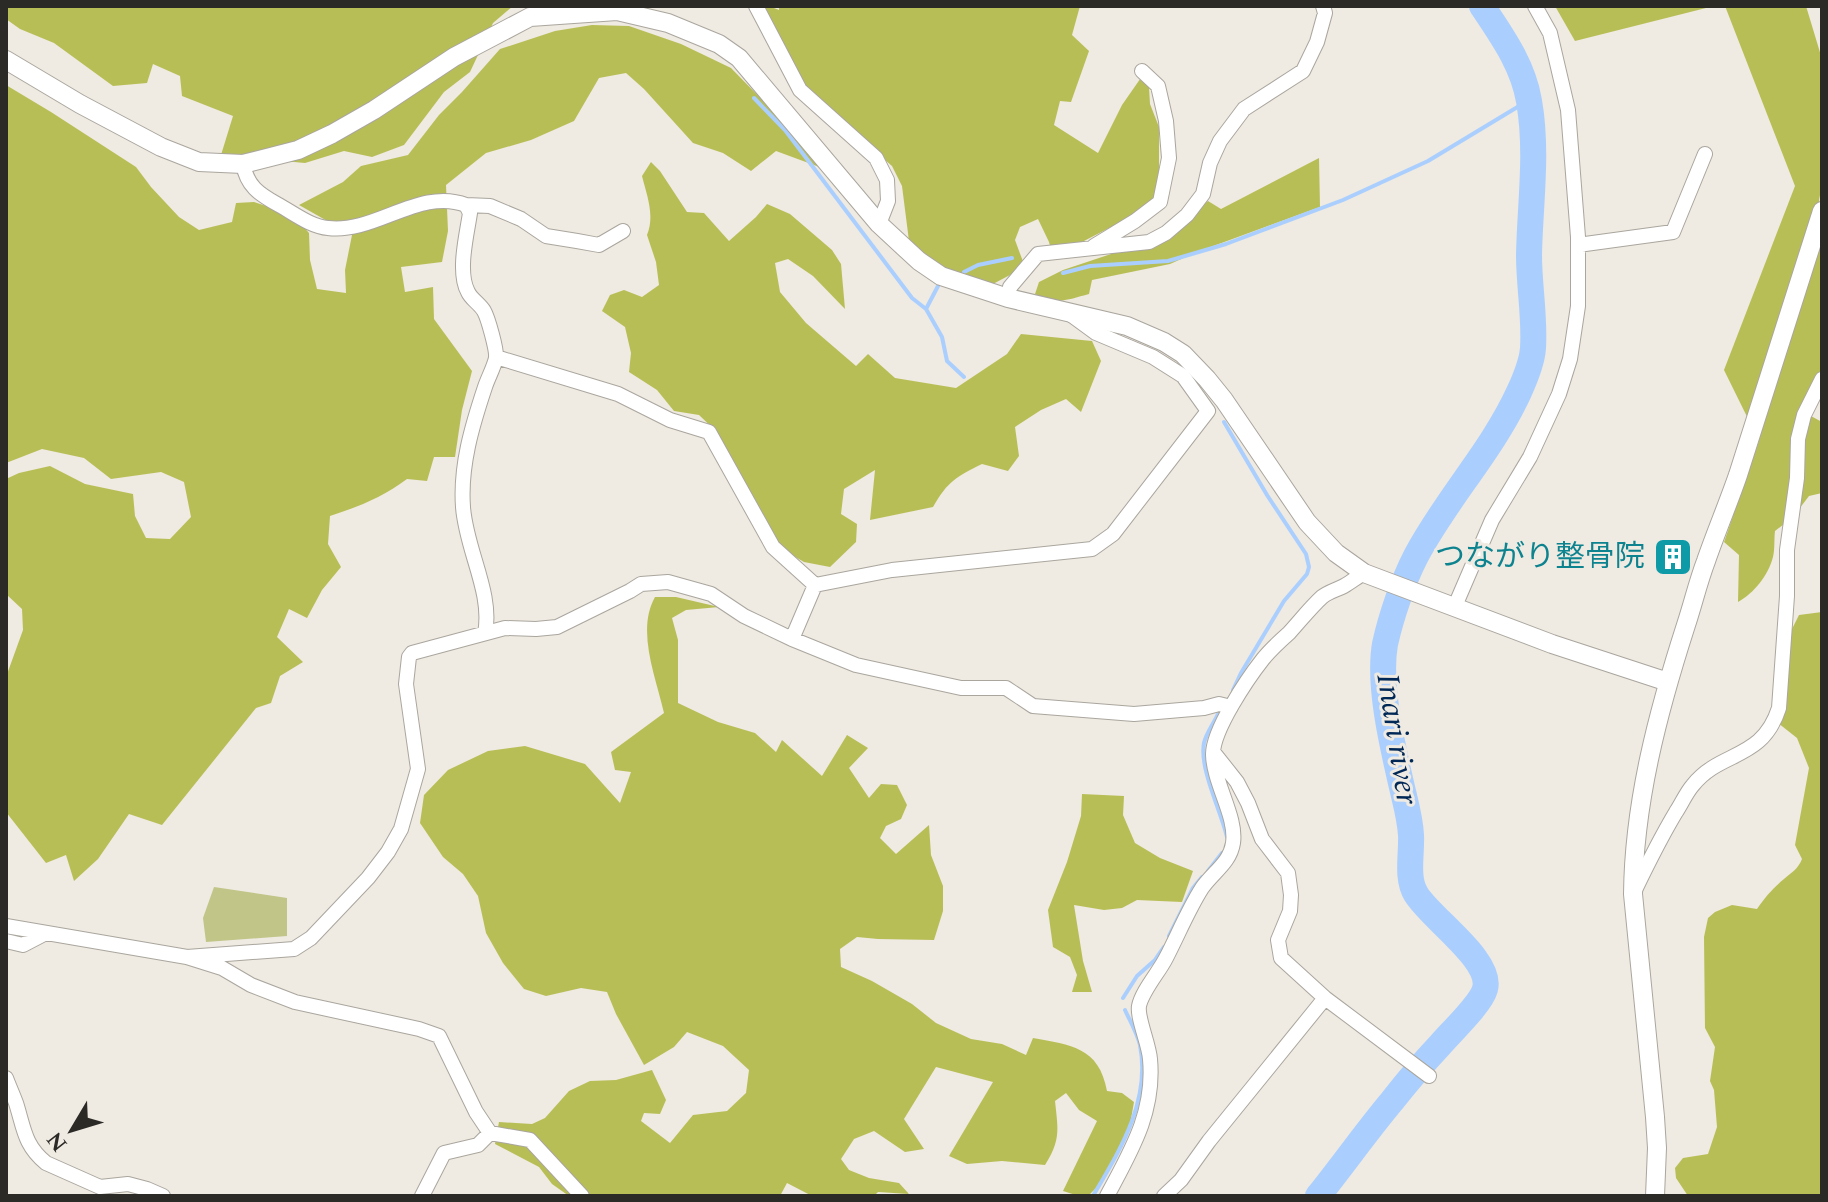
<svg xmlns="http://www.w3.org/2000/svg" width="1828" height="1202" viewBox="0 0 1828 1202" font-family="Spectral,'Noto Sans JP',serif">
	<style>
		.green { fill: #c1c587 }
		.forest { fill: #b8be56 }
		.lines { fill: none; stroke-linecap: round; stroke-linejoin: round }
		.stream { stroke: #aacffe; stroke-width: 4 }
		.river { stroke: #aacffe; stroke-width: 26 }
		.minor-casing { stroke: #aaa69e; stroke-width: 16 }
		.major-casing { stroke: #aaa69e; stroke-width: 20 }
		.minor { stroke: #fff; stroke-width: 14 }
		.major { stroke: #fff; stroke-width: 18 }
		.labels { text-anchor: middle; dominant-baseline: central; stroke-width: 6; stroke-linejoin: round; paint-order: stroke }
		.culture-label { font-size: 30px; fill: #0d838f; stroke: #efeae2; text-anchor: end }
		.water-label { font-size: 32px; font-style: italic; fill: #002856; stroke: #efeae2 }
	</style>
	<rect width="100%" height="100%" fill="#efeae2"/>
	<path class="green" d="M214,887L287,898V936L206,942L203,918Z"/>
	<path class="forest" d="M6,6H513L493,23L470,72L444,92L404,145L372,157L344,151L305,163L221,155L233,116L182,96L180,76L153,64L147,83L113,86L54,43L20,29L6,19Z
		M757,6H769L779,10V6H1080L1072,35L1089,51L1071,102L1060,101L1054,125L1098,153L1122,105L1145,72L1149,87L1150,104L1159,127V170L1155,195L1144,210L1053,257L1049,242L1038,219L1020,227L1015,240L1025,267L991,285L947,273L909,241L902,186L892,166L831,113L796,79Z
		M1555,6H1714L1575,41Z
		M1725,6H1806L1822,59V186L1819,200L1822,210V394L1809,415L1822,422V493L1809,496L1793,517L1775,531C1774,539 1775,549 1773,557C1768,576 1754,593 1738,602L1739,555L1724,542L1759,441L1724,370L1795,186Z
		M592,25L629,26L681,44L731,68L771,109L822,168L776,151L751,171L723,153L693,143L644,89L626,73L599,78L574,121L531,140L486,153L446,185L448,231L442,262L401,267L405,292L433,287L434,319L472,371L462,410L455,457H434L427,481L407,479C383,497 358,507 330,516L328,544L341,567L322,590L307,618L289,609L277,637L303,662L280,676L271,703L256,708L162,825L129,814L98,859L74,881L66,855L46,863L6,812V677L23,630L22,609L6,594V479L19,473L50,466L85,484L133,494L135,516L146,538L170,539L191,517L184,482L161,472L111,479L84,458L42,449L6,463V85L51,112L136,167L151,187L179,217L199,230L232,222L236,203L254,202L293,215L309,233L310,260L317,289L346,293L345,270L352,235L299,205L343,182L361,166L408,155L439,115L462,92L500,49L555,31Z
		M1319,158L1320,207L1197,252L1170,264L1092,280L1089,294C1070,299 1051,307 1035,294L1039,282L1063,270L1123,250L1192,213L1208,201L1221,209Z
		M651,162L660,171L687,212L704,213L729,241L756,217L767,204L790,214L832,250L841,264L845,309L813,276L788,259L775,263L780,292L806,323L856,366L868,354L895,378L956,388L1007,354L1021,334L1092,341L1101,361L1081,412L1066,399L1041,410L1015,427L1019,456L1008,471L982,464C956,477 948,481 933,507L870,520L875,470L844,489L841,514L857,524L856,542L830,567L804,562L780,548L717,432L699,415L674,411L657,390L629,372L631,353L625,327L602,311L610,295L624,290L642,297L659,285L656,262L647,235C655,215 647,196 642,176Z
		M655,597H676L719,607L686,610L672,618L678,640V703L718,722L755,733L776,752L782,740L822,776L847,735L868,748L849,768L869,798L881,784L897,785L907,805L901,819L886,826L880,838L896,854L929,825L931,855L943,886V911L934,940L878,939L857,937L840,949L841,967L872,981L912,1004L936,1023L971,1039L1002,1044L1026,1055L1033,1038C1071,1045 1099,1047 1107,1091L1122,1093L1134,1102L1130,1125L1102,1182L1088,1196H1079L1063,1191L1097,1121L1079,1110L1066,1093L1055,1101C1058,1129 1061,1140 1045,1165L1002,1161L967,1164L949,1156L993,1082L936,1067L904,1119L924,1149L905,1152L874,1131L854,1139L841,1159L849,1170L869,1178L899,1183L909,1194L878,1192L874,1196H812L787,1183L780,1196H569L552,1184L539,1167L495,1144L499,1122L532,1124L545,1118L569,1091L590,1081L616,1080L652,1070L666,1100L660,1114L644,1113L641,1121L670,1143L693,1115L727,1111L746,1093L749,1070L723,1046L687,1032L674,1047L644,1065L616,1014L607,992L581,988L546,996L524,989L503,963L486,933L478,896L463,874L443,857L420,823L424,795L448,770L488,751L525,746L585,764L620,803L631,772L615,770L611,752L664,713C656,677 636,631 655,597Z
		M1822,612V1196H1688L1676,1178L1675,1168L1683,1158L1708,1154L1717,1127L1714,1090L1710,1081L1715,1047L1705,1028L1704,937L1708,918L1715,912L1732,905L1757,909C1765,897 1773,888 1784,879C1792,872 1798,869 1802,859L1795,845L1809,768L1797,738L1778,723L1789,635L1799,615Z
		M1082,794L1124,796L1123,815L1135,843L1160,858L1193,871L1182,902L1137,900L1122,908L1104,910L1074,905L1083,961L1092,992H1072L1077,975L1070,957L1053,947L1048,910L1067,862L1081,816Z"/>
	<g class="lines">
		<path class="stream" d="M754,98L785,130L912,298L926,309
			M964,272L978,265L1012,258
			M1063,273L1090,266L1168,261L1226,244L1343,200L1428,161L1529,100
			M938,286L926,309L942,337L947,361L964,377
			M1224,422L1267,495L1306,554L1309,567L1307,574L1284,601L1241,673L1233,690
			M1218,714C1214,723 1206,733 1204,743C1199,768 1221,811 1227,837
			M1208,871L1222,853
			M1169,936L1193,888L1202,877
			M1123,998L1137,976L1155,960L1164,947
			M1093,1196C1120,1150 1151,1101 1140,1045C1137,1033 1130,1021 1125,1010"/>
		<path class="river" d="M1318,1196C1343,1165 1366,1132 1392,1101C1407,1082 1423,1063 1440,1045C1451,1032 1481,1004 1485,989C1493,960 1430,918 1416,894C1406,878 1412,854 1411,835C1410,817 1405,801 1401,783C1392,744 1378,684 1385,644C1391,617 1403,581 1416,556C1446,499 1492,451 1519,392C1525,379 1532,363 1533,348C1535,317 1529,286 1529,255C1530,204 1538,152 1529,101C1523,65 1502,36 1482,6"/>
		<g class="minor-casing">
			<path id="minor" d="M756,6L800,90L876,158L887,180L888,201L879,224
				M243,164C247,186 259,194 277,204C292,212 311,227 328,228C375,234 420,187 466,205L470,213C467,234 457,272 468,292C471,299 480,304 484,311C488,318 497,350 496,358C494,367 488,378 485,387C472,426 460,466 463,507C466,550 493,593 485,633
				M466,205L490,206L521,219L546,236L577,241L599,245L623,231
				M1578,245L1673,232L1705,154
				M1094,246L1135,221L1160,202L1169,158L1166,121L1158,86L1142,71
				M1008,298L1010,287L1038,254L1149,242L1166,233L1187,215L1203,194L1210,163L1220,141L1244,109L1303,71L1317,42L1325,13L1323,6
				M496,357L618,394L670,420L709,432L773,547L815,585
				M1455,606L1492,520L1530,457L1559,394L1570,359L1578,306V237L1568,110L1550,33L1535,6
				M792,639L815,585L892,570L1092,549L1113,534L1208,411L1183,376L1153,357L1096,333L1070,314
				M1214,753L1237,782L1248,803L1262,839L1288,873L1291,895L1290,911L1278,940L1281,958L1325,998L1429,1076
				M1635,890C1648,863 1661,837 1676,812C1682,803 1686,793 1693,785C1721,750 1762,761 1779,708L1787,596V550L1797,478L1798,439L1804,415L1822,379
				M6,926L187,957L222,968L251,985L295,1002L419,1029L439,1036L476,1112L490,1133L530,1140L582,1196
				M6,941L23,945L46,933
				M187,957L294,949L311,938L368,878L388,852L401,829L418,769L406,684L409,657L412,653L505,628L536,629L557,627L630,591L641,584L668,582L711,594L744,616L792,639L856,665L961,688H1006L1033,706L1134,714L1204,708L1219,704L1231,707
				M6,1078C9,1086 13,1095 16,1103C24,1128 24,1145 46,1163L100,1187L128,1184L147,1189L163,1196
				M422,1196L444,1153L478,1145L490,1133
				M1107,1196C1131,1151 1155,1112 1150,1059C1149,1044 1137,1018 1139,1006C1142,991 1159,972 1166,958C1178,935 1188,910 1202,888C1213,872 1230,863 1233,843C1237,817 1214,784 1213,755C1212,731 1248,678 1263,659C1271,649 1280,641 1289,633C1300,621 1310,608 1322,597C1328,592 1336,590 1344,586C1351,582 1357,577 1364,573
				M1164,1196L1181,1180L1209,1141L1325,998"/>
		</g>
		<g class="major-casing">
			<path id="major" d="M6,60L80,104L161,147L199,162L243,164L298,150L332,134L374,110L454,57L530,17L617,11L668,23L719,44L739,58L879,224L919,261L941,276L1008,298L1127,326L1164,342L1183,354L1207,379L1224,400L1307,522L1336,553L1364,573L1552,644L1668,682
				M1655,1196L1657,1148L1655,1117L1633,894C1634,802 1658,712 1686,625C1693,604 1698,582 1706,561C1716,532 1728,504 1738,475L1822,211"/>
		</g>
		<use href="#minor" class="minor"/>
		<use href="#major" class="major"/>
	</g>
	<defs>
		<g id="building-square" transform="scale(2)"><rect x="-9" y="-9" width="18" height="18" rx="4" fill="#0f9aa8" stroke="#efeae2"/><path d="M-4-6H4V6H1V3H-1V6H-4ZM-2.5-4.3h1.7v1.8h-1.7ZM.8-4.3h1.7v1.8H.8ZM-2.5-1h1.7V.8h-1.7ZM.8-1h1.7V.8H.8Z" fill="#fff"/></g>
	</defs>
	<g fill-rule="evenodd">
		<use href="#building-square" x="1673" y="557"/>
	</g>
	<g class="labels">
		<g class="culture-label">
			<text x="1645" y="557">つながり整骨院</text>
		</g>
		<g class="water-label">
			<text transform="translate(1397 739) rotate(81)">Inari river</text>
		</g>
	</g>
	<rect width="1828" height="1202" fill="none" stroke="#2c2a27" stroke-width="16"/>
	<g transform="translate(72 1130) rotate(232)" stroke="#efeae2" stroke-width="6" paint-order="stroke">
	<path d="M0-6L14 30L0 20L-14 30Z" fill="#2c2a27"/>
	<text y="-12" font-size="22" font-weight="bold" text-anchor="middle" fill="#2c2a27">N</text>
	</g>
</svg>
